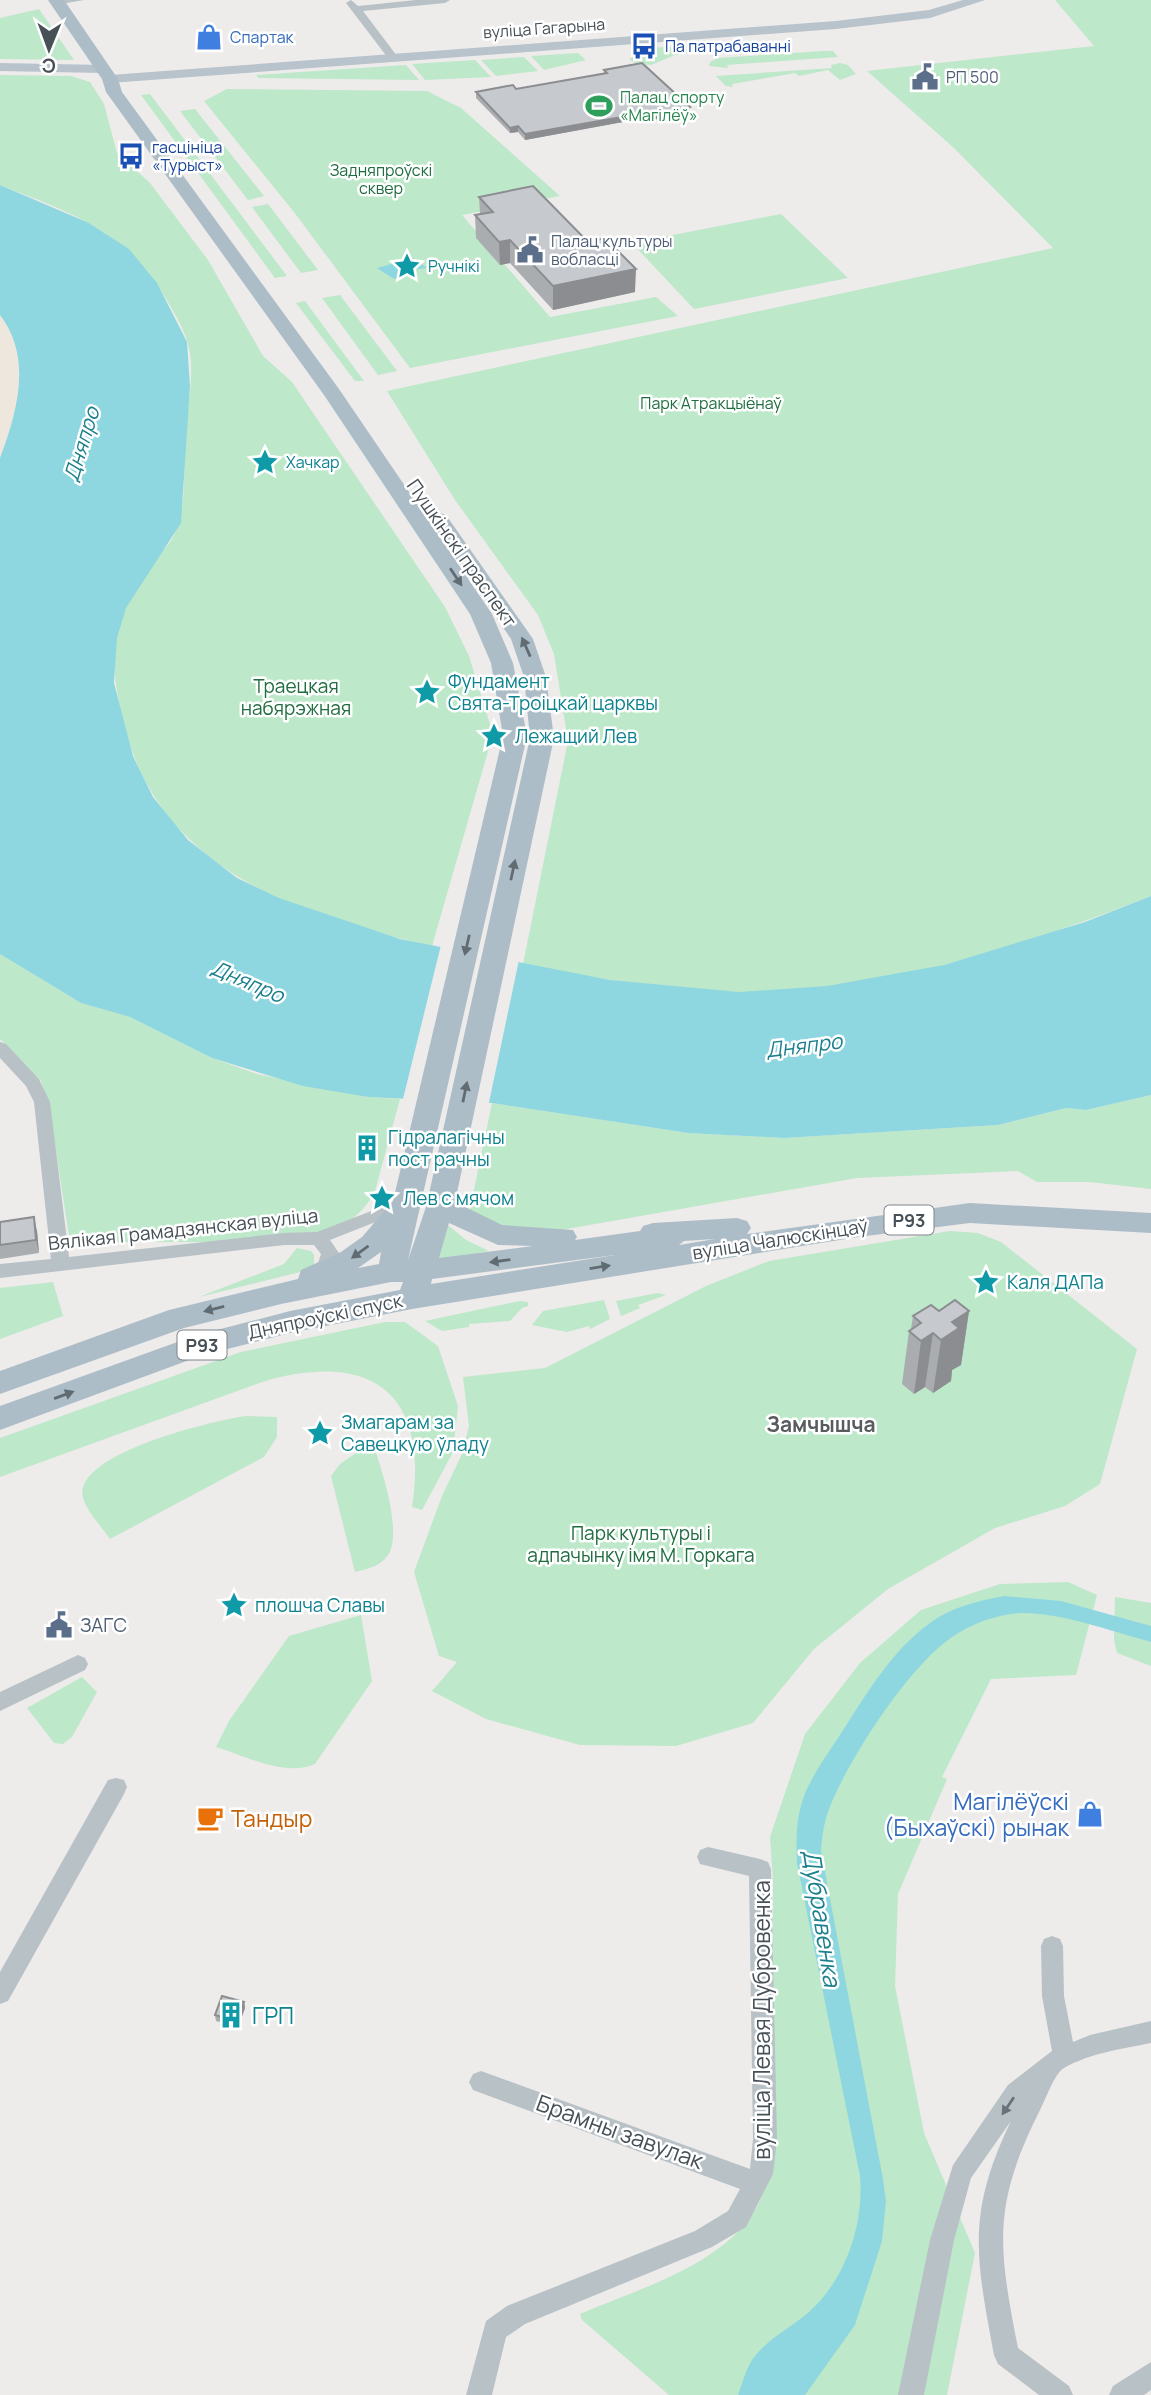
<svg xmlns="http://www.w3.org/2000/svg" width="1151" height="2395" viewBox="0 0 1151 2395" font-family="Manrope,sans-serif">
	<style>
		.green { fill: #bde8c9 }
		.sand { fill: #eee7dd }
		.water { fill: #8fd7e0 }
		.pier { fill: #eeebeb }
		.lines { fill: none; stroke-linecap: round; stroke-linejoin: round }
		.street { fill: #b8c1c6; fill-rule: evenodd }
		.secondary { fill: #b8c3cb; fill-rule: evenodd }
		.primary { fill: #adbdc7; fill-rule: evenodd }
		.wall { fill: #aaadb0 }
		.shaded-wall { fill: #8b8d90 }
		.building { fill: #c6c9cd; stroke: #8b8d90; stroke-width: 2 }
		.oneway { fill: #606b72 }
		.oneway2 { fill: #687278 }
		.labels { text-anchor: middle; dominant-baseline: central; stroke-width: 5; stroke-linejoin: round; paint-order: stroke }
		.far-street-label { font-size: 16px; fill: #465056; stroke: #fff }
		.far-shop-label { font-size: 16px; fill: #366cbe; stroke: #fff; text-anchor: start }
		.far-transit-label { font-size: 16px; fill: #164399; stroke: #fff; text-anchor: start }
		.far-service-label { font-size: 16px; fill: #4e5e75; stroke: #fff; text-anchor: start }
		.far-leisure-label { font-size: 16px; fill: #27864d; stroke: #fff; text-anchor: start }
		.far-park-label { font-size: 16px; fill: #206d3f; stroke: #fff }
		.far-culture-label { font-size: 16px; fill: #0d838f; stroke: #fff; text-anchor: start }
		.shield { fill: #fff; stroke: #7e8489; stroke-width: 2 }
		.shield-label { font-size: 18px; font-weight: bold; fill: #465056 }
		.street-label { font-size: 19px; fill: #465056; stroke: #fff }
		.culture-label { font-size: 19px; fill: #0d838f; stroke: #fff; text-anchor: start }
		.park-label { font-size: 19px; fill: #206d3f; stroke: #fff }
		.service-label { font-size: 19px; fill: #4e5e75; stroke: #fff; text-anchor: start }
		.water-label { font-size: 21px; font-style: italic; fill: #1b7f8c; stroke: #fff }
		.neighbourhood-label { font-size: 21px; font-weight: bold; fill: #595c5f; stroke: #fff }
		.near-shop-label { font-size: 23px; fill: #366cbe; stroke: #fff; text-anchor: end }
		.near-food-label { font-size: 23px; fill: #c56008; stroke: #fff; text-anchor: start }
		.near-culture-label { font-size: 23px; fill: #0d838f; stroke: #fff; text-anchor: start }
		.near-street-label { font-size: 23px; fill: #465056; stroke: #fff }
		.near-water-label { font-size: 24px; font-style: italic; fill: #1b7f8c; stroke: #fff }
	</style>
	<rect width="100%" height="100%" fill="#eeebeb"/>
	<path class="green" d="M1055,0H1151V896C1020,947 881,993 739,992C666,991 594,978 523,964L568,741L554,654L538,615L455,500L387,391L1053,248L954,148L867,71L1094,46Z
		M39,9L74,60L0,59V18Z
		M738,43L724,50L675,55L651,65L637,64L629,59L649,48Z
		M823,51H833L838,57L727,65L728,68L709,66L710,62L718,58Z
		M578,53L586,60L544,70L531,56Z
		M524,57L538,71L496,76L481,60Z
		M475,60L491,77L425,80L412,64Z
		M840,63L848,65L856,74L840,80L828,70L799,76L795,73L732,84L733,87L726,86L716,76L832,68L831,65Z
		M406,65L419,80L258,78L256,75Z
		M0,75L71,76L90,82L104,104L117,153L150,183L208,260L263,356L292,382L445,607L469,656L493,734L432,946C301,917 162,871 125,728C116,693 109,658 120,623C127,600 142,577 157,558C162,551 169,545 173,537C188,508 183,470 185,438C187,410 194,380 190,353C187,335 178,319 169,304C128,231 74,214 0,185Z
		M227,89L427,91L461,108L560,196L462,215L550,317L656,297L678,316L410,368L294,212L204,101Z
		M150,94L287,276L275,278L141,95Z
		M195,109L264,196L248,200L180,111Z
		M268,204L318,270L301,273L252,207Z
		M781,214L848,278L694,309L632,243Z
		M340,295L397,371L378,375L322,298Z
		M305,301L364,381H355L296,303Z
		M0,954L81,1003L130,1017L212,1058L257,1074L368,1097L400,1099L375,1191C364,1212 351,1222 330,1231L221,1242H70L49,1106L41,1081L0,1039Z
		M1151,1095V1189L1090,1182H1037L1018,1171L857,1178L533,1235L473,1216L470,1209L492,1103L688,1133L784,1138L998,1125L1066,1108L1086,1110Z
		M449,1226L466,1240L489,1251L439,1260L434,1256L444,1228Z
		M950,1231L978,1233L1001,1242L1137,1349L1100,1484L1065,1506L995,1528L888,1589L814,1649L753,1723L676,1746L580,1745L486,1719L432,1691L457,1662L439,1656L414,1572L442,1496L462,1454L469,1426L463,1377L545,1368L706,1286L769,1261Z
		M297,1248L311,1251L314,1255V1265L304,1271L199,1297L284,1264Z
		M53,1282L63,1316L0,1339V1288Z
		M658,1293L666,1295L638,1305L640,1308L621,1316L616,1301Z
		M604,1300L610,1319L590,1329L589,1326L567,1332L532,1325L543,1311Z
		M520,1301L528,1302V1306L522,1308L510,1321L469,1324V1327L442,1331L425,1321Z
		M385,1322H405L438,1346L458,1406L453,1452L422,1510L412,1507C430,1392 370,1350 262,1382L0,1477V1438L241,1352Z
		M246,1416L277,1417V1437L264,1457L110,1539C102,1527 87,1512 83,1498C71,1454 215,1420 246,1416Z
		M372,1442C381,1466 403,1532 388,1555C381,1566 367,1569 355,1572L331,1476L340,1464Z
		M1068,1582L1097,1595L1076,1675L991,1679L942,1777L947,1779L898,1894L895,1986L924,2133L975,2253L947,2395H669L582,2320L580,2314C647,2285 754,2257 768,2175L773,1881L770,1837L805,1734L860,1663L921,1610L1000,1584Z
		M1115,1597L1151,1603V1666L1117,1653L1114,1640Z
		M361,1615L372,1681L315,1764C284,1777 246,1756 216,1747L229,1721L289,1636Z
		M82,1677L97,1692L72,1737L63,1744L54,1743L27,1708Z"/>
	<path class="sand" d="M0,315C33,358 17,412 0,458Z"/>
	<path class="water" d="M0,185L89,223L129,249L157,283L187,342L190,386L181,523L126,608L117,638L114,683L133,756L153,797L188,840L237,878L279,898L400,939L610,980L739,992L827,986L944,965L1085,922L1151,896V1095L1086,1110L1066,1108L998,1125L784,1138L688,1133L492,1103L368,1097L303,1086L212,1058L130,1017L81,1003L0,954V458C17,412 33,358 0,315Z
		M413,258L427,268L403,271L406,276L394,279L377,268Z
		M1004,1596L1061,1601L1151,1626V1642C1110,1631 1064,1613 1021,1613C997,1614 971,1624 952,1637C908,1667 848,1760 829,1809C824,1822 822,1837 821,1851L883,2179L886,2201L882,2241L855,2325L805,2395H738C743,2382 746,2367 755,2356C769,2338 792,2327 809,2312C846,2279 864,2224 860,2176L797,1863C796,1841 796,1820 803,1799C811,1776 827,1755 840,1735C866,1695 890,1652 930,1623C951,1607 978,1601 1004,1596Z"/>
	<path class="pier" d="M441,945L519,960L488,1107L402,1103Z"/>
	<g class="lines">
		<path class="street" d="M58,0H84L55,5V1Z
			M416,0H450L445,3L363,11L397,56L392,59L388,58L346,3L351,0L358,6Z
			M0,1042L6,1044L39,1079L50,1102L69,1257L284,1233L317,1232L405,1198L414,1204L411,1208L330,1240L339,1253L331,1274L325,1276L316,1269L321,1254L314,1245H284L0,1278V1264L51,1259L34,1102L26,1086L0,1058Z
			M78,1655L85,1658L88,1664L85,1670L0,1711V1692Z
			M116,1778L124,1780L127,1787L124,1794L8,2001L0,2004V1972L108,1780Z
			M708,1847L760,1859L768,1862L771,1869L777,2139L773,2174L746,2227L712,2247L525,2324L506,2337L492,2395H466L486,2321L507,2306L695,2231L728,2211L740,2189L473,2090L469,2082L473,2074L481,2071L750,2169L753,2139L749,1876L700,1864L697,1857L700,1850Z
			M1052,1936L1060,1939L1063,1946L1064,1996L1073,2042L1090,2035L1151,2021V2043C1122,2049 1090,2053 1064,2068C1054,2074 1046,2099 1040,2110C992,2206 998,2246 1018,2348L1069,2386L1073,2395H1039L998,2364L994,2355C976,2258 966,2214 1011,2121L971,2178L954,2240L924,2395H898L930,2240L953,2165L1008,2085L1052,2051L1042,1996L1041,1946L1044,1939Z
			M1151,2362V2390L1144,2395H1109L1113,2386Z"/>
		<path class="secondary" d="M963,0H985L930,18L836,29L110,83L103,79L110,75L836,21L929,10Z
			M0,63L103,65L110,69L103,73L0,71Z"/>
		<path class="primary" d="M48,0H64L118,79L122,92L339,389L492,614L513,663L527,736L408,1260L426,1207L530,738L524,677L511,639L429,519L439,513L446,515L533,639L546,677L554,738L455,1202L502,1225L573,1230L577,1237L575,1240L640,1231L643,1226L653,1223L737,1218L747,1221L751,1228L747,1234L970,1203L1151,1213V1233L970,1223L858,1237L412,1309L290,1333L200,1356L0,1430V1406L194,1336L290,1311L400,1290L403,1282H391L281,1304L184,1328L0,1394V1371L169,1310L298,1279L301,1270L341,1252L362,1237L393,1201L503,736L491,663L470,614L324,395L106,92L102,79ZM449,1223L498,1245L533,1246L439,1258ZM715,1239L679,1245L684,1241ZM381,1252L379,1264L358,1268L361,1266ZM615,1255L431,1284L432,1279Z"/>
	</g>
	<path class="wall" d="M604,70L690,107V113L652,120L650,117L525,140L518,132L510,133L476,98V92L516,89L604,74Z
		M479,197L635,292L553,310L510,263L500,265L476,238L475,215L480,214Z
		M0,1222L37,1231L39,1253L0,1259Z
		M939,1311H969L961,1365L952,1370L951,1381L933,1393L925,1387L914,1394L902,1384L909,1331L911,1329L913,1316Z
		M244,2002L245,2008L238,2027L216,2021L215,2015Z"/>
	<path class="shaded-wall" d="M690,107V113L652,120L653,114Z
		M650,112V117L525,140V134Z
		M518,126V132L510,133V128Z
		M510,240V263L500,265L499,242Z
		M636,269L635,292L553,310V286Z
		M34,1217L37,1231L39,1253L36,1240Z
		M969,1311L961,1365L952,1370L951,1381L933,1393L941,1340L952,1322Z
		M933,1333L925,1387L914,1394L921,1341Z
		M244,2002L245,2008L238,2027L237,2021Z"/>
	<path class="building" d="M642,63L690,107L653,114L650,112L525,134L518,126L510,128L476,92L513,85L516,89L607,73L604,70Z
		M533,186L588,242L605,238L636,269L553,286L510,240L499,242L475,215L493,212L479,197Z
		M34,1217L36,1240L0,1245V1222Z
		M955,1300L969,1311L952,1322L959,1328L941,1340L933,1333L921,1341L909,1331L921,1323L913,1316L931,1305L939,1311Z
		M222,1996L244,2002L237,2021L215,2015Z"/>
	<defs><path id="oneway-solid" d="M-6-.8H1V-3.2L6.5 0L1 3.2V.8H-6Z" transform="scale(1.75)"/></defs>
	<g class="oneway">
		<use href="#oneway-solid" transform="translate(456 577) rotate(56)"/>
		<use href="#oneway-solid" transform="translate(526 647) rotate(-114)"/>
		<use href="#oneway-solid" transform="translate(513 870) rotate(-78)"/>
		<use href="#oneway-solid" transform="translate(467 945) rotate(103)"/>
		<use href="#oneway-solid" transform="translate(465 1092) rotate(-78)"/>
		<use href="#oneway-solid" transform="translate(360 1252) rotate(144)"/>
		<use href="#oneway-solid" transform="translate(500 1261) rotate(172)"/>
		<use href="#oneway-solid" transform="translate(600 1267) rotate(-9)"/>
		<use href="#oneway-solid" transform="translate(214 1309) rotate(166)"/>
		<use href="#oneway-solid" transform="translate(64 1395) rotate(-20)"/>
	</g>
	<use class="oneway2" href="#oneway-solid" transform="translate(1008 2106) rotate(124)"/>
	<defs>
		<g id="shop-bare" transform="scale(2.1)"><path d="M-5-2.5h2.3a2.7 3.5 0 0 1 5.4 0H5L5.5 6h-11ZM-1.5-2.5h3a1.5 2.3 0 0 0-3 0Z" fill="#3f7fe0" stroke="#fff" stroke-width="2.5" paint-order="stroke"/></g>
		<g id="bus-bare" transform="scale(2.1)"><path d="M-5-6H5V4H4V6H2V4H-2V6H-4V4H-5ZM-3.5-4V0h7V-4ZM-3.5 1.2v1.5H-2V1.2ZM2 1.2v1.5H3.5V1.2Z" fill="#1a4fb4" stroke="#fff" stroke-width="2.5" paint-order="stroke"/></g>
		<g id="civic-bare" transform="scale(2.1)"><path d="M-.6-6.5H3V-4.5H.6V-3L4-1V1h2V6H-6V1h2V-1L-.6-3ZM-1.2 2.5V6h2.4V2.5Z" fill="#5c6f8a" stroke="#fff" stroke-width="2.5" paint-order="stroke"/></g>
		<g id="stadium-bare" transform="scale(2.1)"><path d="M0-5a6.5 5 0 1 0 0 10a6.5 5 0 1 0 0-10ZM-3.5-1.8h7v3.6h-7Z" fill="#2e9e5b" stroke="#fff" stroke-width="2.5" paint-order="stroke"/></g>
		<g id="sight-bare" transform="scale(2.1)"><path d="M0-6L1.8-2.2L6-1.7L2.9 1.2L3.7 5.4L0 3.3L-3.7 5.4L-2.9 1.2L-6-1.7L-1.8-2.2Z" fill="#0f9aa8" stroke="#fff" stroke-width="2.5" paint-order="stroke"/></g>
		<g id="building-bare" transform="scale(2.1)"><path d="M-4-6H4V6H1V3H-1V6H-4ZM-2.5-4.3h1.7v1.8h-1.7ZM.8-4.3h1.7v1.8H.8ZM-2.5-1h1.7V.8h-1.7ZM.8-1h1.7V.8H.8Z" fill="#0f9aa8" stroke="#fff" stroke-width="2.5" paint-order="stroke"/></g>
		<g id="cafe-bare" transform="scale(2.1)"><path d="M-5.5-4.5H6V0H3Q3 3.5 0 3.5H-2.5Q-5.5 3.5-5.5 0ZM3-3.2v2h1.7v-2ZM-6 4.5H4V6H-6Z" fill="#e8710a" stroke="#fff" stroke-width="2.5" paint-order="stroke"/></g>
	</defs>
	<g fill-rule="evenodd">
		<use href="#shop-bare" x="209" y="37"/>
		<use href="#bus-bare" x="644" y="46"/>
		<use href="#civic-bare" x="925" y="77"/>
		<use href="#stadium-bare" x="599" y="106"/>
		<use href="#bus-bare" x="131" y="156"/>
		<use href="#civic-bare" x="530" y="250"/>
		<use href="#sight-bare" x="407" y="266"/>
		<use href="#sight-bare" x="265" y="462"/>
		<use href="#sight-bare" x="427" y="692"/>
		<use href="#sight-bare" x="494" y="736"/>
		<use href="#building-bare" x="367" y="1148"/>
		<use href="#sight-bare" x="382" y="1198"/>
		<use href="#sight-bare" x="986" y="1282"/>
		<use href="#sight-bare" x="320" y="1433"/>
		<use href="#sight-bare" x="234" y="1605"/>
		<use href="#civic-bare" x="59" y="1625"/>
		<use href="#shop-bare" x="1090" y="1814"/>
		<use href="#cafe-bare" x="210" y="1818"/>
		<use href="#building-bare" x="231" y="2015"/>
	</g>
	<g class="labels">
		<g class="far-street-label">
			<text transform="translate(544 28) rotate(-4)">вуліца Гагарына</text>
		</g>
		<g class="far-shop-label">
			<text x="230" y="37">Спартак</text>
		</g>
		<g class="far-transit-label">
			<text x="665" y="46">Па патрабаванні</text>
			<text x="152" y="147">гасцініца<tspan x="152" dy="18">«Турыст»</tspan></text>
		</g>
		<g class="far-service-label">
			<text x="946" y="77">РП 500</text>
			<text x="551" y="241">Палац культуры<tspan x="551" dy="18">вобласці</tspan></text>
		</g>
		<g class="far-leisure-label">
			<text x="620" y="97">Палац спорту<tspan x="620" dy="18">«Магілёў»</tspan></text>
		</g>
		<g class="far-park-label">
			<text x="381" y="170">Задняпроўскі<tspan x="381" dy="18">сквер</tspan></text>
			<text x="711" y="403">Парк Атракцыёнаў</text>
		</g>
		<g class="far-culture-label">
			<text x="428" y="266">Ручнікі</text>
			<text x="286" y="462">Хачкар</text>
		</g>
		<g class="shield">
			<rect x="884.5" y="1205.5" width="49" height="29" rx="5"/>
			<rect x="177.5" y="1330.5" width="49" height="29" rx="5"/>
		</g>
		<g class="shield-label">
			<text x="909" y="1220">Р93</text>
			<text x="202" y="1345">Р93</text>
		</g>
		<g class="street-label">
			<text transform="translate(462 553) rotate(55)">Пушкінскі праспект</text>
			<text transform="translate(183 1229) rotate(-6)">Вялікая Грамадзянская вуліца</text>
			<text transform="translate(780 1239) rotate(-9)">вуліца Чалюскінцаў</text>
			<text transform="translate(325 1316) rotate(-12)">Дняпроўскі спуск</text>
		</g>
		<g class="culture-label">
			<text x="448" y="681">Фундамент<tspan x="448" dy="22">Свята-Троіцкай царквы</tspan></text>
			<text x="515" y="736">Лежащий Лев</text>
			<text x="388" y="1137">Гідралагічны<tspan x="388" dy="22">пост рачны</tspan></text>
			<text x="403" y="1198">Лев с мячом</text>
			<text x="1007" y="1282">Каля ДАПа</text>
			<text x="341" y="1422">Змагарам за<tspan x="341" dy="22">Савецкую ўладу</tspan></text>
			<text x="255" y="1605">плошча Славы</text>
		</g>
		<g class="park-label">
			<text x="296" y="686">Траецкая<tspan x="296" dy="22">набярэжная</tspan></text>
			<text x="641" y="1533">Парк культуры і<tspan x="641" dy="22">адпачынку імя М. Горкага</tspan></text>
		</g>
		<g class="service-label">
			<text x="80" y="1625">ЗАГС</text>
		</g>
		<g class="water-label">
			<text transform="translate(81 444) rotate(-73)">Дняпро</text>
			<text transform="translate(248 981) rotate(23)">Дняпро</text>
			<text transform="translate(804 1045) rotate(-7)">Дняпро</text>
		</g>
		<g class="neighbourhood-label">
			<text x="821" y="1424">Замчышча</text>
		</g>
		<g class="near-shop-label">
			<text x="1069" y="1801">Магілёўскі<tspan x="1069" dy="26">(Быхаўскі) рынак</tspan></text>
		</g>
		<g class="near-food-label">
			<text x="231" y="1818">Тандыр</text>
		</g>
		<g class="near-culture-label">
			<text x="252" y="2015">ГРП</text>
		</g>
		<g class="near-street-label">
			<text transform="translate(761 2020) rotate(-90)">вуліца Левая Дубровенка</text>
			<text transform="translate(620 2131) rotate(20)">Брамны завулак</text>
		</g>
		<g class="near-water-label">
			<text transform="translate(823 1918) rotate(81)">Дубравенка</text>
		</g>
	</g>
	<g transform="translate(49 49) rotate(181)" stroke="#ffffff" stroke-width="5" paint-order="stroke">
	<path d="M0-5L12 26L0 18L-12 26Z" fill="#465056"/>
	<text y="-10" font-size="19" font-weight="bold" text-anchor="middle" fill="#465056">С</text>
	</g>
</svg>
